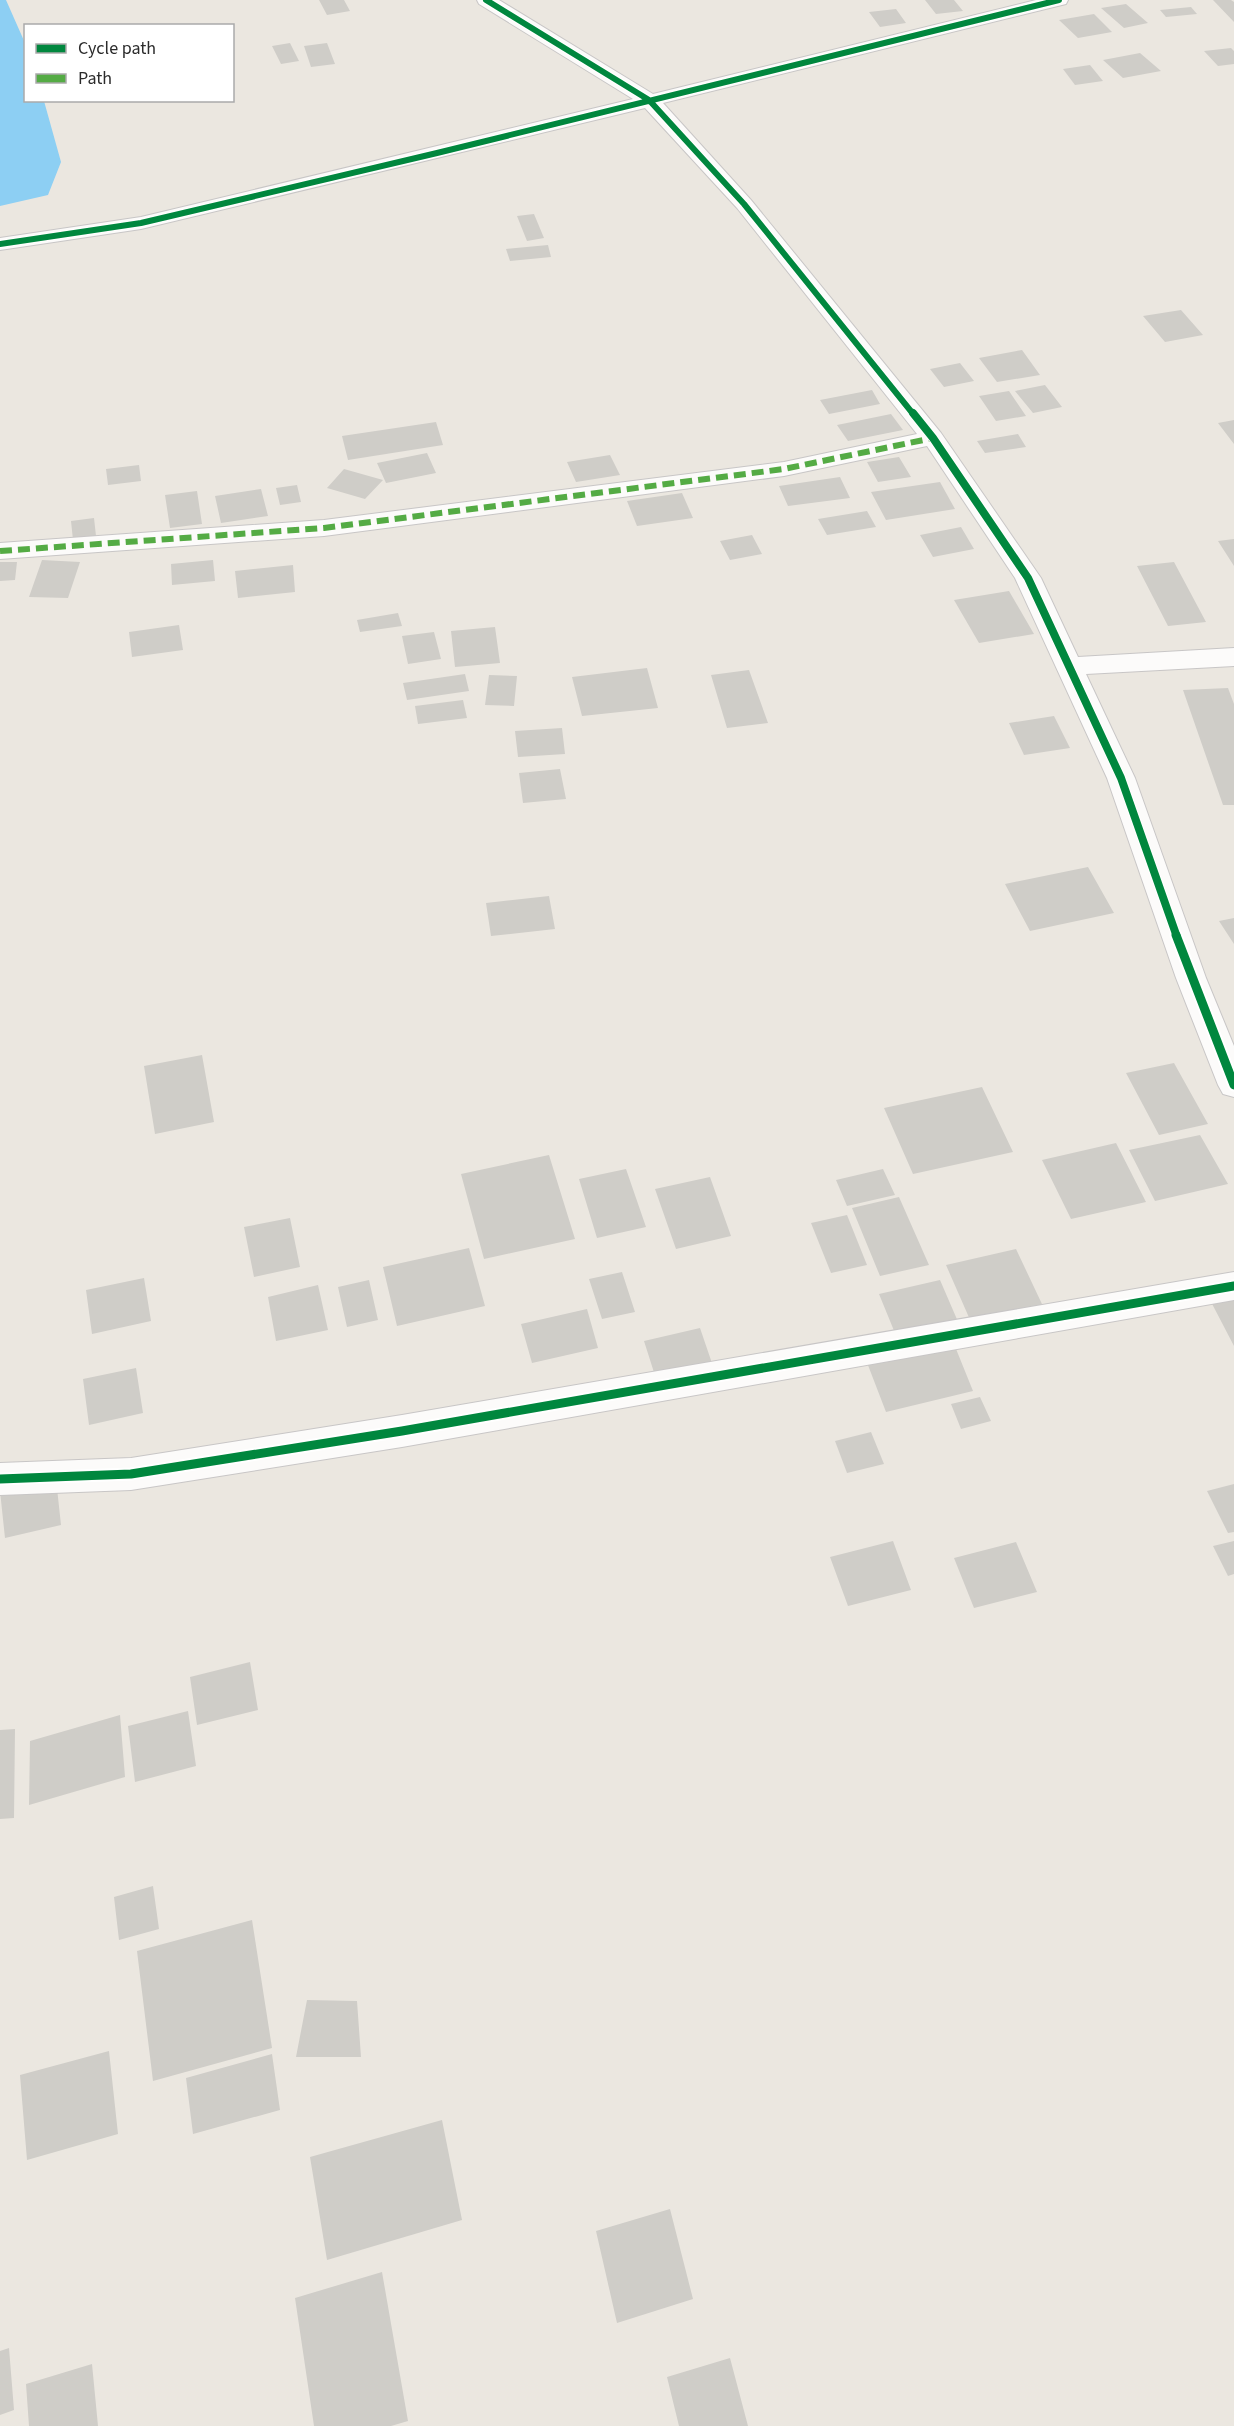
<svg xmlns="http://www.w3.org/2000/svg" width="1234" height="2426" viewBox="0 0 1234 2426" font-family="'Source Sans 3',sans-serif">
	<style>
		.water { fill: #8dcff3 }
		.building { fill: #cfcdc8 }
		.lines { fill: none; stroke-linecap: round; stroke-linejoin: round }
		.street-casing { stroke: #c8c6c6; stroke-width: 2 }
		.street { fill: #fcfbfa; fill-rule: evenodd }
		.quiet { stroke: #54ab44; stroke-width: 6; stroke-dasharray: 12 6; stroke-linecap: butt }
		.cycleway-far2-casing { stroke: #fff; stroke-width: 8 }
		.cycleway-far1-casing { stroke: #fff; stroke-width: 10 }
		.cycleway-casing { stroke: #fff; stroke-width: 13 }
		.cycleway-far2 { stroke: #00873e; stroke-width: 6 }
		.cycleway-far1 { stroke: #00873e; stroke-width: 8 }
		.cycleway { stroke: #00873e; stroke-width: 9 }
	</style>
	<rect width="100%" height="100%" fill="#ebe7e0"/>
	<path class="water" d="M0,0H6L25,43L26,100L44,101L61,162L48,195L0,206Z"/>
	<path class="building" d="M319,0H344L350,11L327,15Z
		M925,0H954L963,11L936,14Z
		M1213,0H1231L1234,2V22Z
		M1126,4L1148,23L1124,28L1101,8Z
		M1191,7L1197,14L1166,17L1160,10Z
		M896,9L906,23L880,27L869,12Z
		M1094,14L1112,32L1078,38L1059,20Z
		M290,43L299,61L281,64L272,46Z
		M327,43L335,64L311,67L304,46Z
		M1231,48L1234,51V64L1218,66L1204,51Z
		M1140,53L1161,71L1123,78L1103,60Z
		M1090,65L1103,81L1075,85L1063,69Z
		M534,214L544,238L527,241L517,216Z
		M548,245L551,257L510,261L506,249Z
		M1181,310L1203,335L1165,342L1143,316Z
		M1022,350L1040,375L997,382L979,358Z
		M960,363L974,381L944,387L930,369Z
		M1045,385L1062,407L1033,413L1015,391Z
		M872,390L880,404L829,414L820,400Z
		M1009,391L1026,416L996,421L979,396Z
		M891,414L903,430L848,441L837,425Z
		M1234,420V444L1218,423Z
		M436,422L443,445L348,460L342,436Z
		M1018,434L1026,447L985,453L977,441Z
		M427,453L436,473L386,483L377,463Z
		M610,455L620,475L576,482L567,462Z
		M899,457L911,477L878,482L867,462Z
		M139,465L141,481L108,485L106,469Z
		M344,469L383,480L365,499L327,488Z
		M840,477L850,498L788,506L779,486Z
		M940,482L955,509L886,520L871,492Z
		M297,485L301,502L280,505L276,488Z
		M261,489L268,516L221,523L215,496Z
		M197,491L202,524L170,528L165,495Z
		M682,493L693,518L637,526L627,501Z
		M867,511L876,527L827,535L818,519Z
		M94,518L96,536L73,540L71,521Z
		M961,527L974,549L933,557L920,535Z
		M752,535L762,554L730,560L720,541Z
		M1234,539V566L1218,541Z
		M42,560L80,562L68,598L29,597Z
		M213,560L215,581L172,585L171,564Z
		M0,562H17L15,580L0,581Z
		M1174,562L1206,622L1168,626L1137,566Z
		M293,565L295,592L238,598L235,571Z
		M1009,591L1034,634L979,643L954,600Z
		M398,613L402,626L360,632L357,620Z
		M179,625L183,650L132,657L129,632Z
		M495,627L500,663L455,667L451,631Z
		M434,632L441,659L408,664L402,636Z
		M647,668L658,708L582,716L572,677Z
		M749,670L768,723L727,728L711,675Z
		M465,674L469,691L407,700L403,683Z
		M489,675L517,676L514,706L485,705Z
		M1228,688L1234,704V805H1223L1183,690Z
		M463,700L467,718L418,724L415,706Z
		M1054,716L1070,748L1024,755L1009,723Z
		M562,728L565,754L518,757L515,731Z
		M560,769L566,799L523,803L519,773Z
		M1088,867L1114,913L1030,931L1005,884Z
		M549,896L555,929L491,936L486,903Z
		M1234,918V944L1219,921Z
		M202,1055L214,1122L155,1134L144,1066Z
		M1174,1063L1208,1124L1159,1135L1126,1073Z
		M982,1087L1013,1152L913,1174L884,1108Z
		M1200,1135L1228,1184L1155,1201L1129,1150Z
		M1116,1143L1146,1202L1071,1219L1042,1160Z
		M549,1155L575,1239L484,1259L461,1174Z
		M626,1169L646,1227L597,1238L579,1179Z
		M883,1169L895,1195L847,1206L836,1180Z
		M710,1177L731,1236L676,1249L655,1189Z
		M899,1197L929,1265L880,1276L852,1208Z
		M847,1215L867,1265L831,1273L811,1223Z
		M290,1218L300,1267L254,1277L244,1227Z
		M469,1248L485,1306L397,1326L383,1267Z
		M1016,1249L1050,1321L978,1338L946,1265Z
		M622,1272L635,1312L602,1319L589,1279Z
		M144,1278L151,1321L92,1334L86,1290Z
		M369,1280L378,1320L347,1327L338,1287Z
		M940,1280L959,1324L897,1338L879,1294Z
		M318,1285L328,1330L276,1341L268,1297Z
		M1234,1292V1346L1209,1298Z
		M587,1309L598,1348L532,1363L521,1324Z
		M700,1328L715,1372L658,1385L644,1341Z
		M952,1339L973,1391L886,1412L866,1360Z
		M136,1368L143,1413L89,1425L83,1379Z
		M980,1397L991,1421L961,1429L951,1404Z
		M871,1432L884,1464L847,1473L835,1441Z
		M56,1479L61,1525L5,1538L0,1491Z
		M1234,1484V1532L1228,1533L1207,1491Z
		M893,1541L911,1590L848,1606L830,1557Z
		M1234,1541V1574L1228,1576L1213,1546Z
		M1016,1542L1037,1592L974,1608L954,1558Z
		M250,1662L258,1710L197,1725L190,1677Z
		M188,1711L196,1766L135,1782L128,1726Z
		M120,1715L125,1777L29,1805L30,1741Z
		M15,1729L14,1818L0,1819V1730Z
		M153,1886L159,1929L119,1940L114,1897Z
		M252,1920L272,2048L153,2081L137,1951Z
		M307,2000L357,2001L361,2057H296Z
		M109,2051L118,2134L27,2160L20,2075Z
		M272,2054L280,2110L193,2134L186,2078Z
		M442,2120L462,2220L327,2260L310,2157Z
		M670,2209L693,2299L617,2323L596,2231Z
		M382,2272L408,2421L391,2426H314L295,2298Z
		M9,2348L14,2410L0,2415V2351Z
		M730,2358L748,2426H679L667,2377Z
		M92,2364L98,2426H29L26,2384Z"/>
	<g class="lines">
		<g class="street-casing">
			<path id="street" d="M477,0H499L653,94L1036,0H1068L1066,4L663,103L751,200L941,433L1041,578L1078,657L1234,648V666L1086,674L1135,778L1206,978L1234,1046V1097L1223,1094L1218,1085L1176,978L1107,778L1015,578L927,446L784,476L324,536L0,559V543L324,520L784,462L917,434L737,208L645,108L141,229L0,250V238L141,217L633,99L479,4Z
				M1234,1272V1300L402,1447L131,1490L0,1495V1463L131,1458L402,1415Z"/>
		</g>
		<use href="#street" class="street"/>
		<path class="quiet" d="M0,551L324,528L784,469L933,438"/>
		<g class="cycleway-far2-casing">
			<path id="cycleway-far2" d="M486,0L649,100L744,204L914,415
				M0,244L141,223L437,153L1059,0"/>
		</g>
		<g class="cycleway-far1-casing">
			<path id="cycleway-far1" d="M913,413L933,438L1028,578L1121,778L1177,937"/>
		</g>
		<g class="cycleway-casing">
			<path id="cycleway" d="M1176,935L1234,1085
				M0,1479L131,1474L402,1431L1234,1286"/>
		</g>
		<use href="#cycleway-far2" class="cycleway-far2"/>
		<use href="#cycleway-far1" class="cycleway-far1"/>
		<use href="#cycleway" class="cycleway"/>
	</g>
	<rect x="24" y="24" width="210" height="78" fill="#ffffff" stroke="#aaaaaa" stroke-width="1.5"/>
	<rect x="36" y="44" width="30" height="9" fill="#00873e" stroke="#aaaaaa" stroke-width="1.5"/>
	<text x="78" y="54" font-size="18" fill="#2b2b2b">Cycle path</text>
	<rect x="36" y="74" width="30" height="9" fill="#54ab44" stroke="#aaaaaa" stroke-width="1.5"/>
	<text x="78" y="84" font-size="18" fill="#2b2b2b">Path</text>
</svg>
